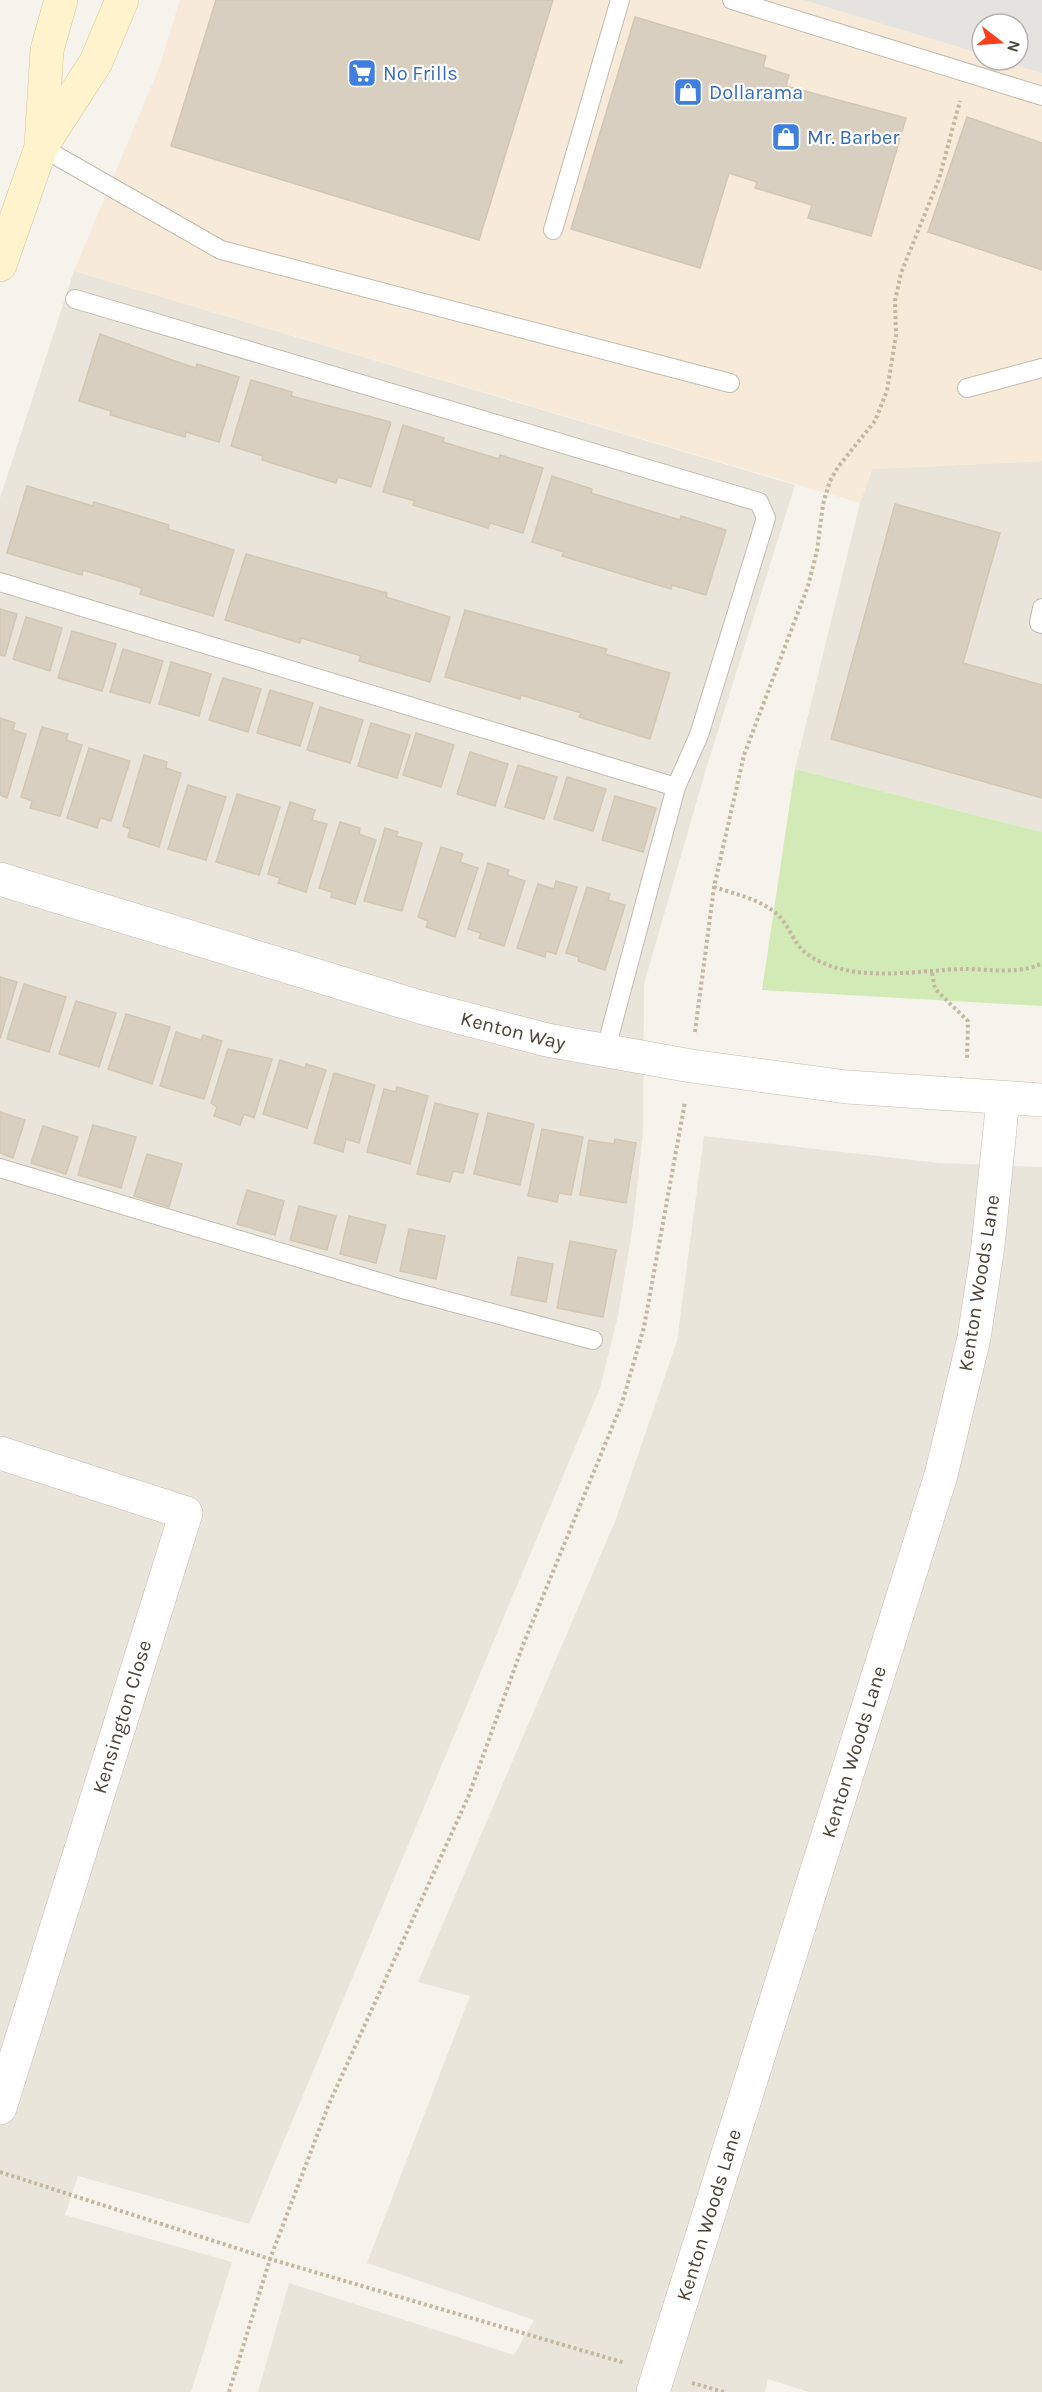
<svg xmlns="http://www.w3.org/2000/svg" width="1042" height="2392" viewBox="0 0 1042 2392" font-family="Karla,sans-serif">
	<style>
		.residential { fill: #eae5da }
		.commercial { fill: #f7ead8; fill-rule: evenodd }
		.green { fill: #d2eab5 }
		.parking { fill: #e5e3e0 }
		.building { fill: #d8cfc1; stroke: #d3c7b4; stroke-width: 1.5 }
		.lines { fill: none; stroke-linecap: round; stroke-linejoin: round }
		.lane-casing { stroke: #c2bbae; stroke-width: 20 }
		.street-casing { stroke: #c2bbae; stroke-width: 34 }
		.secondary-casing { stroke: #d6c79b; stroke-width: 34 }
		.path { stroke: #c4b79f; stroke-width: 4; stroke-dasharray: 3 3; stroke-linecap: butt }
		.lane { stroke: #fff; stroke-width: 18 }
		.street { stroke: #fff; stroke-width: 33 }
		.secondary { stroke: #fff3cd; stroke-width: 33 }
		.labels { text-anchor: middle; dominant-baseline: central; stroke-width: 4.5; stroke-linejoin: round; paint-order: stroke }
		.shop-label { font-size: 20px; fill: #366cbe; stroke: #fff; text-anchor: start }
		.street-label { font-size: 20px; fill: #4b4439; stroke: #fff }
	</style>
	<rect width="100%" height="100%" fill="#f6f3ec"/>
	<path class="residential" d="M74,271L795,485L706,769L644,984L643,1133L633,1224L618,1316L600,1388L249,2224L78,2176L65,2215L232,2262L191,2392H0V498Z
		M1042,461V832L795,769L860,503L872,469Z
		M704,1136L939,1163L1042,1167V2392H809L768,2379L765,2392H258L289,2283L514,2355L534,2320L367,2263L470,1996L418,1982L616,1519L677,1341Z"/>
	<path class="commercial" d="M180,0H1042V461L872,469L860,503L74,271L159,68ZM982,24H1018V60H982Z"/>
	<path class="green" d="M795,769L1042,832V1006L762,990Z"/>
	<path class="parking" d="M804,0H1042V73L1000,60H1018V24H982V54Z"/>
	<path class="building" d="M216,0H553L479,240L171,146Z
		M635,17L766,56L763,67L789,75L786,86L906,118L871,236L808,218L812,205L755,188L757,182L729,173L700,268L571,229Z
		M967,117L1042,143V270L928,232Z
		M100,334L172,360L196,368L197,364L239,377L219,442L186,432L185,437L110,415L111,411L79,401Z
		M251,380L292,392L291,396L391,422L371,487L338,477L336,483L262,460L263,456L231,446Z
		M403,425L444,438L443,442L499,459L500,455L543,468L523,533L490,523L488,528L413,505L415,501L383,492Z
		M552,476L592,489L591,493L680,520L681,516L726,530L706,595L672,585L671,589L562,556L564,552L532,542Z
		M27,486L93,506L94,502L169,525L168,529L234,550L213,616L140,594L142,588L83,570L82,575L7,553Z
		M895,504L1000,533L963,663L1042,685V798L831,739Z
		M246,554L387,593L386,597L450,617L430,682L359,661L361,656L301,638L300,643L225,620Z
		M0,609L17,614L5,656L0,655Z
		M465,610L607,649L605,654L670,673L650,739L579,717L581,713L521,695L520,699L445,677Z
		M26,617L62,628L50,671L13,659Z
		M72,631L116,644L102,691L58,678Z
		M123,649L163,661L150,703L110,692Z
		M171,662L211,674L199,716L159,704Z
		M223,678L261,689L248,732L209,720Z
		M270,690L313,703L300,746L257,733Z
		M320,707L363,720L350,763L307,750Z
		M0,718L15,723L13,730L26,734L7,798L0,795Z
		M371,723L410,735L397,778L358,766Z
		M42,727L68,734L66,740L82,745L60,816L30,808L32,801L21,797Z
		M416,733L454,745L441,787L403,775Z
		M89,748L130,761L111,821L100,818L97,828L67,818Z
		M470,752L508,764L495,806L457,794Z
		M144,755L167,762L166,768L181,773L159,847L128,837L130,829L123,826Z
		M518,765L557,777L544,819L505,807Z
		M567,777L606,789L593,831L554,819Z
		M188,785L226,797L206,860L168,849Z
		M237,794L280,807L259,875L216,862Z
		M615,796L656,808L643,852L602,840Z
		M290,802L315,810L312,820L327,824L306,892L278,883L280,878L268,874Z
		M340,822L360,828L359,834L376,840L355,904L331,897L332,892L319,888Z
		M385,828L398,832L396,836L422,843L402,911L364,901Z
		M441,847L463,854L460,862L478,868L455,937L426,927L428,921L418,917Z
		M488,863L509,870L507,875L525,881L504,946L479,938L481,933L468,929Z
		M556,881L577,887L556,954L546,951L545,957L517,948L538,884L554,889Z
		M587,887L610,894L608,900L625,905L605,970L578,961L579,957L566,953Z
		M0,977L17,982L0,1039Z
		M24,984L66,997L49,1052L7,1039Z
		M76,1001L116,1013L99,1067L59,1054Z
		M126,1014L170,1027L152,1084L108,1069Z
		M176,1032L201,1040L203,1035L222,1041L204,1099L160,1086Z
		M228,1049L272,1059L254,1118L244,1114L240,1125L214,1116L217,1107L211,1103Z
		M280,1060L305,1068L306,1064L326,1070L307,1128L263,1114Z
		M334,1073L375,1085L359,1143L346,1139L343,1152L314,1143Z
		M397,1087L428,1096L410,1164L367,1152L384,1089L396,1092Z
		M435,1103L478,1114L463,1173L453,1171L450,1182L417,1174Z
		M0,1112L25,1120L13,1158L0,1153Z
		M488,1113L534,1124L520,1185L474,1174Z
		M93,1125L136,1137L121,1188L78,1175Z
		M43,1126L78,1137L66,1174L31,1163Z
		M542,1129L583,1137L571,1195L559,1193L557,1202L528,1196Z
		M615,1139L636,1143L626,1203L580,1195L589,1140L614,1144Z
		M147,1154L182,1164L169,1207L134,1196Z
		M247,1190L284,1201L275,1235L237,1224Z
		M299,1206L336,1216L327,1250L290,1240Z
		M349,1216L386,1225L376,1263L340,1254Z
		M409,1229L445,1236L436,1279L400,1271Z
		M570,1241L616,1250L603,1317L557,1308Z
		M518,1257L553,1264L546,1302L511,1295Z"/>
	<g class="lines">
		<g class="lane-casing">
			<path id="lane" d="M732,0L1042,96
				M41,147L221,250L730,383
				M553,230L620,0
				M75,299L759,502L766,518L699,735L676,787L605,1052
				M967,388L1042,368
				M0,582L676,787
				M1042,608L1039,623L1042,624
				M0,1168L399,1288L593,1340"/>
		</g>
		<g class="street-casing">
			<path id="street" d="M0,879L420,1007L547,1040L691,1066L847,1087L1042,1100
				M0,1453L186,1513L0,2108
				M653,2392L941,1475L974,1338L988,1246L1003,1099"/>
		</g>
		<g class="secondary-casing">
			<path id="secondary" d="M41,145L47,50L61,0
				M0,265L41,147L96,62L122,0"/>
		</g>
		<path class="path" d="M714,887C735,894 764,900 780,917C790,928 795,946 807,954C851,985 916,970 965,969C988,969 1021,975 1042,963
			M932,973L935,989L968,1021L967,1060
			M695,1032L714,887L744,755L808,586L817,551L823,504L830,481L838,467L875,421L887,391L896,335L895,301L901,273L939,179L960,101
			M0,2172L270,2259L625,2363
			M692,2383L724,2392
			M229,2392L270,2259L329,2104L469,1795L523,1645L622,1403L644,1327L685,1102"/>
		<use href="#lane" class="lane"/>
		<use href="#street" class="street"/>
		<use href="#secondary" class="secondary"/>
	</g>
	<defs>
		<g id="supermarket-square" transform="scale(1.5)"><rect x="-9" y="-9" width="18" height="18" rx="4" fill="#3f7fe0" stroke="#fff"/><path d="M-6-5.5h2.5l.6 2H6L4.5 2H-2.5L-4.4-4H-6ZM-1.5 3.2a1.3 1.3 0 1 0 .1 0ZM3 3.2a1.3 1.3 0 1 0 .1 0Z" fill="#fff"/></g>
		<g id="shop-square" transform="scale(1.5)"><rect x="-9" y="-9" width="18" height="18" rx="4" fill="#3f7fe0" stroke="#fff"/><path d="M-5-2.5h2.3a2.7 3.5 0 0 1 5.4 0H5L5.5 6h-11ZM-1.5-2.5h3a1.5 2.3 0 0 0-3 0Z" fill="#fff"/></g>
	</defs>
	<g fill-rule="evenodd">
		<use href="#supermarket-square" x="362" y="73"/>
		<use href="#shop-square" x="688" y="92"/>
		<use href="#shop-square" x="786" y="137"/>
	</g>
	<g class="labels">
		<g class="shop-label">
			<text x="383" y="73">No Frills</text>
			<text x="709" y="92">Dollarama</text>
			<text x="807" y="137">Mr. Barber</text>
		</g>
		<g class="street-label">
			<text transform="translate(513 1031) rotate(14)">Kenton Way</text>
			<text transform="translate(979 1283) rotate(-81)">Kenton Woods Lane</text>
			<text transform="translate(122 1717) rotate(-73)">Kensington Close</text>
			<text transform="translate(854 1752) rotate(-73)">Kenton Woods Lane</text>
			<text transform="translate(709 2215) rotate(-73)">Kenton Woods Lane</text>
		</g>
	</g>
	<g transform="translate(1000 42) rotate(107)"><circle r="28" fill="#ffffff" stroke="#b7b4b0" stroke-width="1.5"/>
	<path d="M0-4.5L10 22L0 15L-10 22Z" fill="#fc3f1d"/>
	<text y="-9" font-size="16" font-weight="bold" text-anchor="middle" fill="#4b4439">N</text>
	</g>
</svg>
